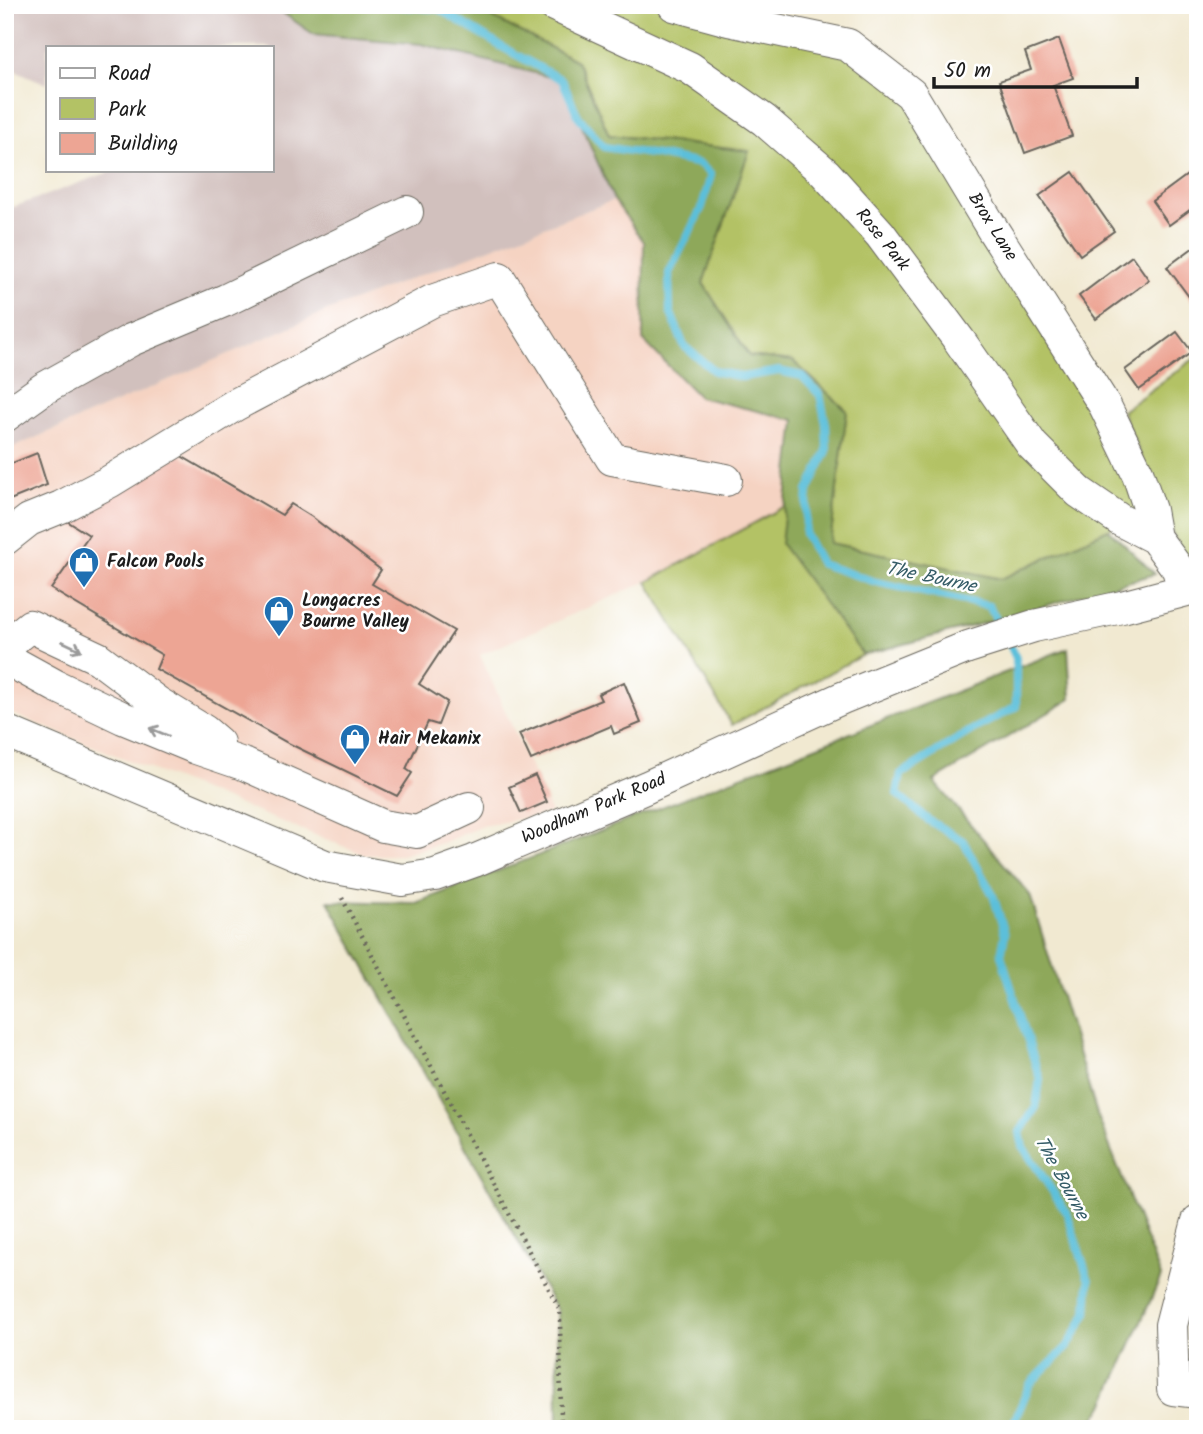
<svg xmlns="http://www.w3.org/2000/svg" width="1203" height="1434" viewBox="0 0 1203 1434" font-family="Kalam,sans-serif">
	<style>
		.built { fill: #f5d3c2 }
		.industrial { fill: #d1c0bd }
		.green { fill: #b3c265; stroke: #686f40; stroke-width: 2 }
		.forest { fill: #8ea85a; stroke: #55623b; stroke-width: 2 }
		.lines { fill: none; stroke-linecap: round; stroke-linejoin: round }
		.stream { stroke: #5cbfda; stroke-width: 8 }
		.building { fill: #eda594 }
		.minor-casing { stroke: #67645b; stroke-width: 34 }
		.path { stroke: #67645b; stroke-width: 4.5; stroke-dasharray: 2 5; stroke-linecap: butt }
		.minor { stroke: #fff; stroke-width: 32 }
		.oneway { stroke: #999 }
		.labels { text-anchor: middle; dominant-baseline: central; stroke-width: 5; stroke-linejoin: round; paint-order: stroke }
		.street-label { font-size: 18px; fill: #1c1c1c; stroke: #fff }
		.poi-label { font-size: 18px; font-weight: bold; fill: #1c1c1c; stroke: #fff; text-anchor: start }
		.water-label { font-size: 19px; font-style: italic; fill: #365d68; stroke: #fff }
	</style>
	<rect width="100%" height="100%" fill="#fff"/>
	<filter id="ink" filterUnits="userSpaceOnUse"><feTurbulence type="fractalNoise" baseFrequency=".0143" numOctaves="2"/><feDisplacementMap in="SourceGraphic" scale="14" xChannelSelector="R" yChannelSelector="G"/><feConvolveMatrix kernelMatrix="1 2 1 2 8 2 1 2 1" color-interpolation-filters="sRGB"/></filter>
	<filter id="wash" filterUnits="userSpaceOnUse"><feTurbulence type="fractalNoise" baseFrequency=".00686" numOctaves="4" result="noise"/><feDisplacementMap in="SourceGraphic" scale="28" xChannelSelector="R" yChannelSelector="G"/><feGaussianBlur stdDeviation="1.57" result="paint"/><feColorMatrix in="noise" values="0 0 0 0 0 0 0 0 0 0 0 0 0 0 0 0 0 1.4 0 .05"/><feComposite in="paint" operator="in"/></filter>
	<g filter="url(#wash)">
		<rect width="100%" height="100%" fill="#f1e9d1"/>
		<path class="built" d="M614,200L644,242L643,340L699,397L795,420L785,506L646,582L480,655L551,813L482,826L442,843L401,855H365L5,711V451L325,312Z"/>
		<path class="industrial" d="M5,5H272L313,34L421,44L562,80L614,200L325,312L5,451V210L115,170H271V47H47V84L5,66Z"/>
		<path class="green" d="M468,5H674L848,45L911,94L1150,510L1002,579L830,543L847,411L793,361L749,356L703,283L749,151L609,135L577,61Z
			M1198,356V562L1186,565L1122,411Z
			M785,506L782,544L863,655L732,725L647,582Z"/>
		<path class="forest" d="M272,5H468L577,61L609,135L749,151L703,283L749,356L793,361L847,411L830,543L1001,579L1108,529L1155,574L996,620L863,655L781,544L795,420L699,397L643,340L644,242L614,200L562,80L421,44L313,34Z
			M1068,648L1071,699L934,781L1030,895L1097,1114L1161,1277L1104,1405L1088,1429H558L557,1311L328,901L416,903Z"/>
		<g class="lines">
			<path class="stream" d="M316,5H340
				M387,5L439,9L502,47L562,80L578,116L604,147L657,155L700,164L711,175L702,207L669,273L670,311L684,346L714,371L742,377L779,371L802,376L820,395L826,424L827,451L808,491L805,534L821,564L876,582L989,606L1002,630
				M1008,641L1016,658V707L972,730L901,774L897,794L928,820L963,841L993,895L1005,934L1001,955L1040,1079L1036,1107L1020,1132L1023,1147L1067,1213L1089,1281L1087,1313L1068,1346L1030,1384L1011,1429"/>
		</g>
		<g id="blocks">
			<path class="building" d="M1059,39L1073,78L1053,85L1072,136L1025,153L999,81L1031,70L1025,52Z
				M1198,167V204L1169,225L1152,201Z
				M1073,172L1114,231L1080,255L1039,196Z
				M1194,247L1198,251V309L1167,267Z
				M1132,256L1149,280L1096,319L1079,296Z
				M1177,332L1192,352L1139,390L1125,370Z
				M37,453L47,485L5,502V466Z
				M176,453L282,515L291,504L312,517L381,570L372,584L454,631L419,684L447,702L438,725L428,722L406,769L412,773L397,796L286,742L156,669L162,655L51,589L89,535L67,521Z
				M624,682L641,723L614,734L611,726L531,760L519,734L601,700L598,694Z
				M535,775L547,802L521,813L509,787Z"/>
		</g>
	</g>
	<g filter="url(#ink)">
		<use href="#blocks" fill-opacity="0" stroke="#67645b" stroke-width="2"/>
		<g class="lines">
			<g class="minor-casing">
				<path id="minor" d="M554,5L690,68L764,120L825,173L880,234L959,340L1032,445L1079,492L1120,520L1155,538
					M674,5L729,20L848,45L911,94L993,230L1105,406L1138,474L1150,510L1155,538L1178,569L1184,590
					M5,416L43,389L131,340L226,300L407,212
					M5,539L29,520L61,507L109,482L235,405L432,301L499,278L612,459L726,480
					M5,646L30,626L98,658L158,703L204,731L218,743
					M5,658L56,686L123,718L196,748L246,765L383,826L417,832L469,808
					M5,731L325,866L402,880L435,875L474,861L647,787L842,698L968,647L1034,626L1122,607L1198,587
					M1198,1221L1171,1325L1173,1389L1198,1392"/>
			</g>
			<path class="path" d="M342,898L560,1310L561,1429"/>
			<use href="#minor" class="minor"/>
		</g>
		<defs><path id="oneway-shaft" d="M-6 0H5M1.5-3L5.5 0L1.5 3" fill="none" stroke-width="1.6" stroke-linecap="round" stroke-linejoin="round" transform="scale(1.75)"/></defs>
		<g class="oneway">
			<use href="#oneway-shaft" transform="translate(72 646) rotate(25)"/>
			<use href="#oneway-shaft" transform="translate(159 732) rotate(-158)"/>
		</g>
	</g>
	<defs>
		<g id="shop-pin" transform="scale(1.575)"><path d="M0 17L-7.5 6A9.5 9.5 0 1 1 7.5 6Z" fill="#1f6fb2" stroke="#fff"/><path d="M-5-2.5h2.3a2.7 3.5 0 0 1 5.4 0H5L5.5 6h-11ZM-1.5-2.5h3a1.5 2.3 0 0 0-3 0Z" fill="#fff"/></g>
	</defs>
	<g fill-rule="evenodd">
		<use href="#shop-pin" x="84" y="562"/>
		<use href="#shop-pin" x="279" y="611"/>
		<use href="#shop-pin" x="355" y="739"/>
	</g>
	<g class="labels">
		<g class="street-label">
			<text transform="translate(992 227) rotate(58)">Brox Lane</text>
			<text transform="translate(882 240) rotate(51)">Rose Park</text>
			<text transform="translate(594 809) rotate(-23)">Woodham Park Road</text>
		</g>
		<g class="poi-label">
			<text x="107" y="562">Falcon Pools</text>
			<text x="302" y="601">Longacres<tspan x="302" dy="21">Bourne Valley</tspan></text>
			<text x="378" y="739">Hair Mekanix</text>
		</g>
		<g class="water-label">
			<text transform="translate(931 578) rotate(12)">The Bourne</text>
			<text transform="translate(1061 1178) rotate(61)">The Bourne</text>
		</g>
	</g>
	<rect width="1203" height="1434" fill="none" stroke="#fff" stroke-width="28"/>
	<rect x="46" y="46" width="228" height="126" fill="#ffffff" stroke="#a4a4a4" stroke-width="2"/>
	<rect x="60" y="68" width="35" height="10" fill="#ffffff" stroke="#a4a4a4" stroke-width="2"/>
	<text x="108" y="80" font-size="21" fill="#1c1c1c">Road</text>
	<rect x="60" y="98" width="35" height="21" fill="#b3c265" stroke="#a4a4a4" stroke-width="2"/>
	<text x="108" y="116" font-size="21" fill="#1c1c1c">Park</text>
	<rect x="60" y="133" width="35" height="21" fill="#eda594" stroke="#a4a4a4" stroke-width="2"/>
	<text x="108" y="150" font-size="21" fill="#1c1c1c">Building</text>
	<path d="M934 77v10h203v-10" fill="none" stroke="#1c1c1c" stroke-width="3.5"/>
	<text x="944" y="77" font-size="21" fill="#1c1c1c" stroke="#ffffff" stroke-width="5" paint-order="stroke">50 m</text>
</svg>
